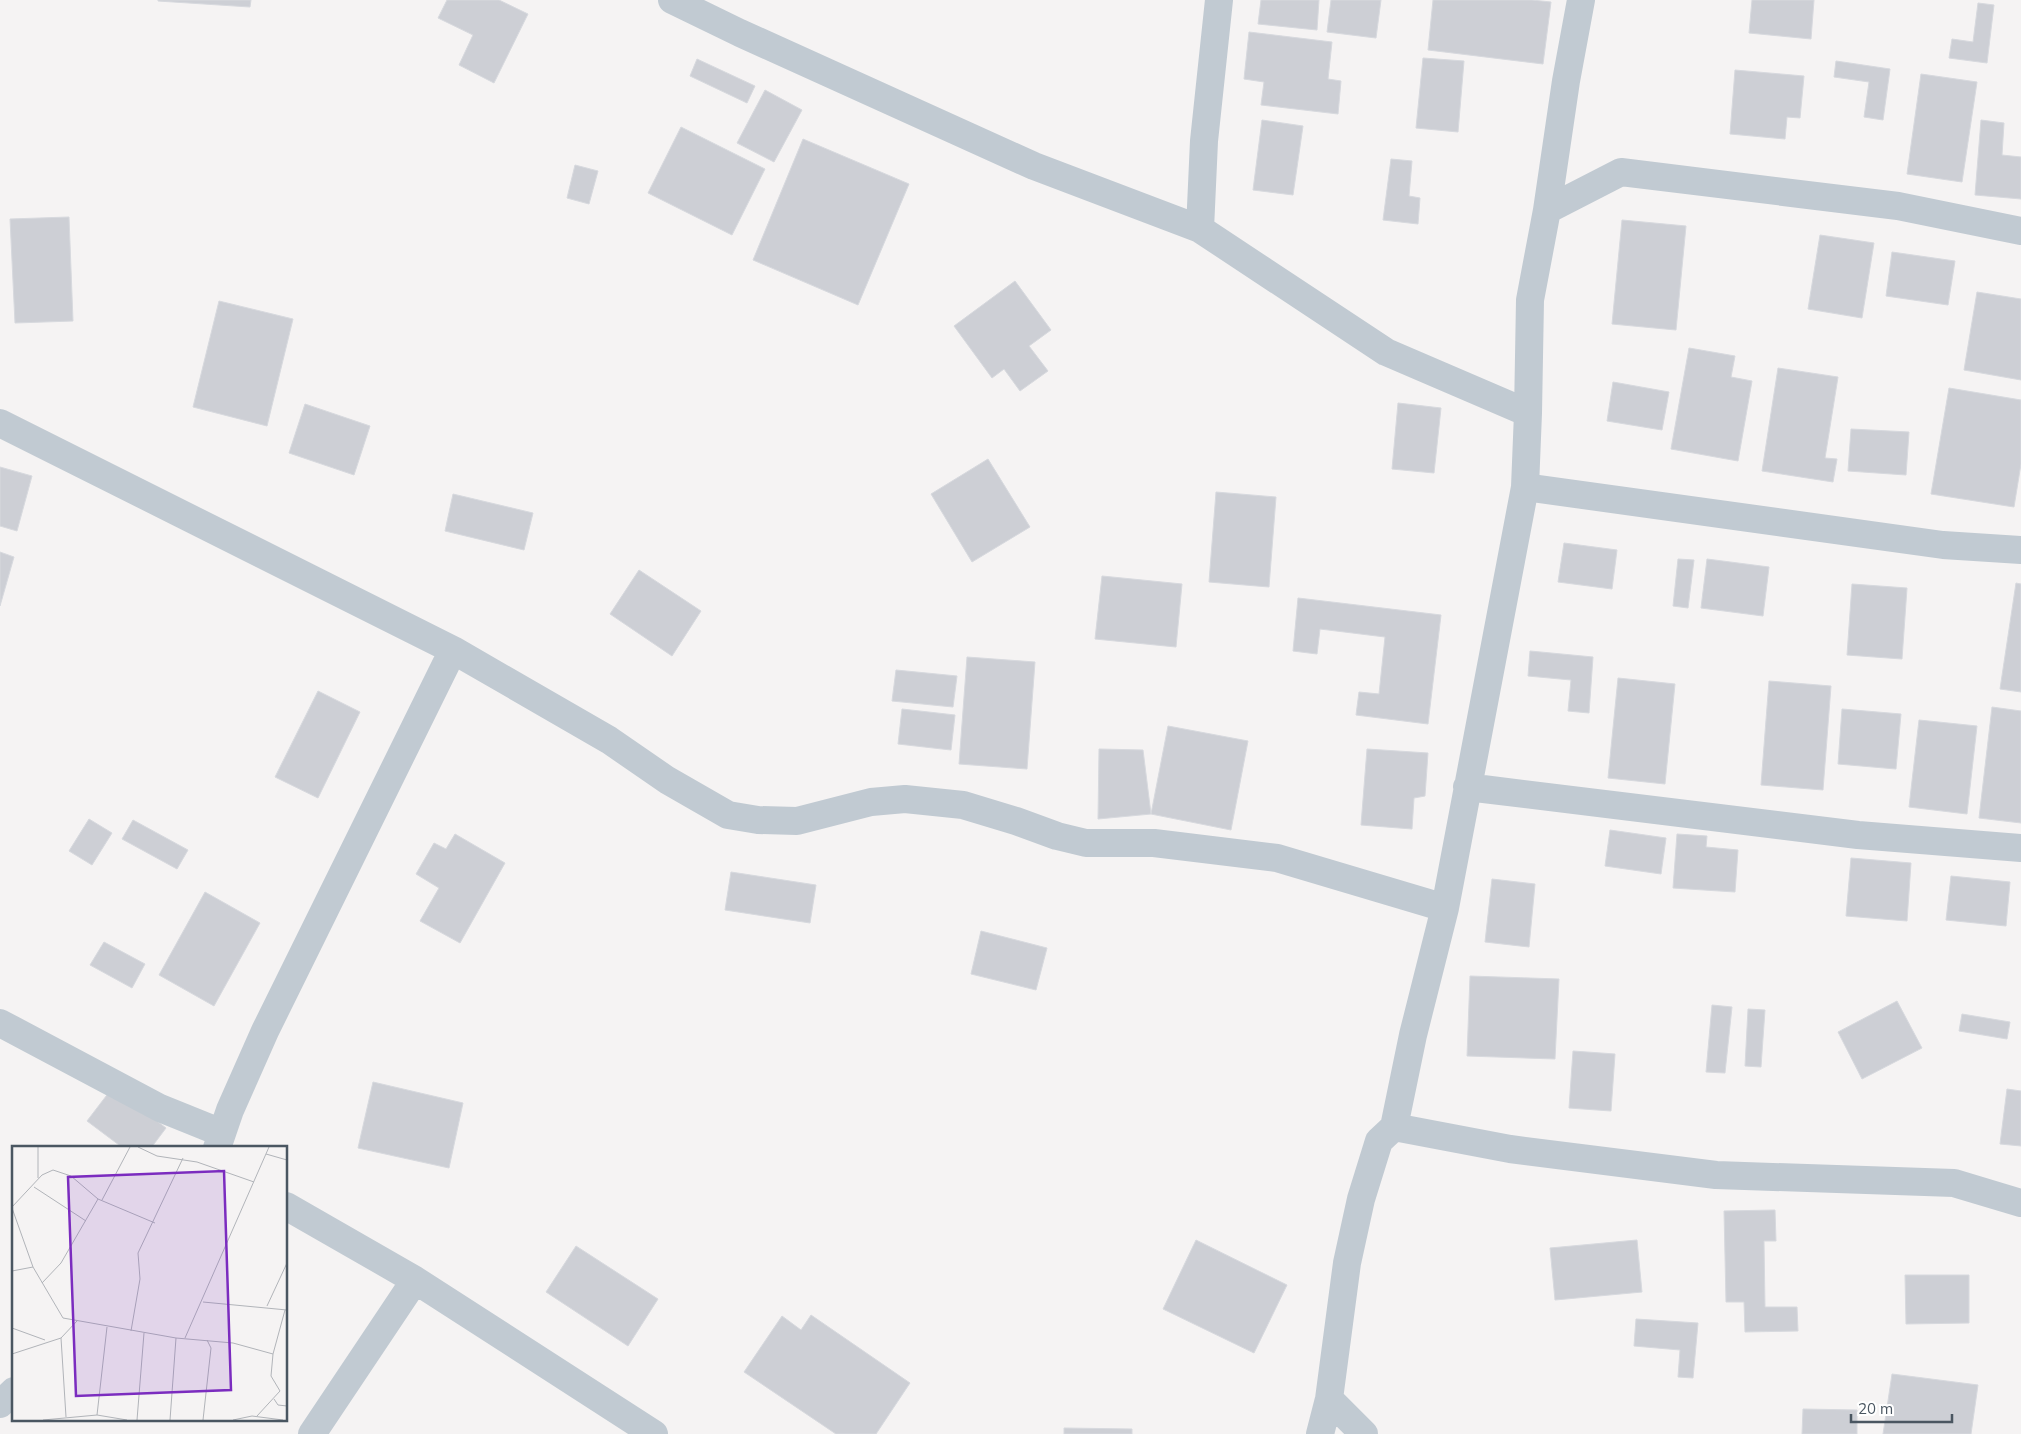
<svg xmlns="http://www.w3.org/2000/svg" width="2021" height="1434" viewBox="0 0 2021 1434" font-family="Mulish,sans-serif">
	<style>
		.building { fill: #cdcfd5; stroke: #d7d9de }
		.lines { fill: none; stroke-linecap: round; stroke-linejoin: round }
		.minor { stroke: #c1cad2; stroke-width: 28 }
		.inset-road { fill: none; stroke: #b1b4b9; stroke-width: 1 }
		.view { fill: #7b2cbf; fill-opacity: 0.15; stroke: #7b2cbf; stroke-width: 2.5 }
		.inset-edge { fill: none; stroke: #4a5661; stroke-width: 2.5 }
	</style>
	<rect width="100%" height="100%" fill="#f5f3f3"/>
	<path class="building" d="M158,0H251L250,7L158,1Z
		M447,0H499L528,14L494,83L459,65L473,35L438,18Z
		M1261,0H1319L1317,30L1258,24Z
		M1331,0H1381L1376,38L1327,32Z
		M1433,0H1532L1551,2L1543,64L1428,50Z
		M1752,0H1814L1811,39L1749,33Z
		M1978,3L1994,5L1987,63L1949,58L1952,39L1973,42Z
		M1249,32L1332,42L1328,79L1341,81L1338,114L1261,105L1264,82L1244,79Z
		M1423,58L1464,61L1458,132L1416,128Z
		M697,59L755,86L747,103L690,76Z
		M1836,61L1890,69L1883,120L1864,117L1869,82L1834,77Z
		M1735,70L1804,76L1800,118L1787,117L1785,139L1730,134Z
		M1921,74L1977,82L1962,182L1907,174Z
		M765,90L802,110L774,162L737,143Z
		M1262,120L1303,126L1293,195L1253,190Z
		M1981,120L2004,123L2002,155L2021,157V199L1975,195Z
		M681,127L765,169L732,235L648,193Z
		M803,139L909,184L858,305L753,260Z
		M1391,159L1412,161L1409,196L1420,198L1418,224L1383,220Z
		M575,165L598,171L589,204L567,198Z
		M69,217L73,321L15,323L10,219Z
		M1622,220L1686,226L1676,330L1612,324Z
		M1820,235L1874,243L1862,318L1808,309Z
		M1892,252L1955,261L1948,305L1886,296Z
		M1015,281L1051,330L1029,346L1048,371L1020,391L1004,369L992,378L954,326Z
		M1977,292L2021,299V380L1964,370Z
		M219,301L293,319L267,426L193,407Z
		M1689,348L1735,356L1731,377L1752,381L1738,461L1671,449Z
		M1778,368L1838,377L1825,458L1837,459L1833,482L1762,471Z
		M1613,382L1669,392L1662,430L1607,421Z
		M1949,388L2021,400V464L2014,507L1931,494Z
		M1398,403L1441,408L1434,473L1392,469Z
		M305,404L370,426L354,475L289,453Z
		M1851,429L1909,432L1906,475L1848,471Z
		M988,459L1030,527L972,562L931,494Z
		M0,467L32,476L17,531L0,526Z
		M1216,492L1276,497L1269,587L1209,582Z
		M453,494L533,513L524,550L445,531Z
		M1564,543L1617,550L1612,589L1558,582Z
		M0,552L14,557L0,606Z
		M1678,559L1694,560L1688,608L1673,606Z
		M1707,559L1769,567L1763,616L1701,608Z
		M639,570L701,611L672,656L610,614Z
		M1102,576L1182,584L1176,647L1095,639Z
		M2016,583L2021,584V692L2000,689Z
		M1852,584L1907,588L1902,659L1847,655Z
		M1298,598L1441,615L1428,724L1356,715L1359,692L1379,694L1385,637L1320,629L1317,654L1293,651Z
		M1530,651L1593,657L1589,713L1568,711L1571,680L1528,676Z
		M967,657L1035,662L1027,769L959,764Z
		M896,670L957,676L953,707L892,701Z
		M1618,678L1675,684L1665,784L1608,778Z
		M1769,681L1831,686L1823,790L1761,785Z
		M318,691L360,712L318,798L275,777Z
		M1992,707L2021,711V823L1979,818Z
		M902,709L955,715L951,750L898,744Z
		M1842,709L1901,714L1896,769L1838,764Z
		M1919,720L1977,726L1967,814L1909,807Z
		M1168,726L1248,741L1231,830L1151,814Z
		M1099,749L1143,750L1151,814L1098,819Z
		M1367,749L1428,753L1425,796L1414,798L1412,829L1361,825Z
		M89,819L112,833L92,865L69,851Z
		M133,820L188,850L177,869L122,839Z
		M1610,830L1666,838L1661,874L1605,866Z
		M455,834L505,863L460,943L420,921L439,888L416,874L434,843L446,849Z
		M1677,834L1707,836L1706,847L1738,850L1735,892L1673,888Z
		M1851,858L1911,863L1907,921L1846,916Z
		M731,872L816,885L810,923L725,910Z
		M1951,876L2010,882L2006,926L1946,920Z
		M1492,879L1535,884L1529,947L1485,942Z
		M205,892L260,923L214,1006L159,975Z
		M981,931L1047,948L1036,990L971,974Z
		M104,942L145,964L132,988L90,965Z
		M1470,976L1559,979L1555,1059L1467,1056Z
		M1897,1001L1922,1048L1862,1079L1838,1032Z
		M1712,1005L1732,1007L1725,1073L1706,1072Z
		M1748,1009L1765,1010L1761,1067L1745,1066Z
		M1962,1014L2010,1022L2007,1039L1959,1031Z
		M1573,1051L1615,1054L1611,1111L1569,1108Z
		M373,1082L463,1103L449,1168L358,1148Z
		M113,1087L166,1128L151,1148H123L87,1121Z
		M2007,1089L2021,1091V1146L2000,1144Z
		M1775,1210L1776,1241H1764L1765,1307H1797L1798,1331L1745,1332L1744,1302H1726L1724,1211Z
		M1196,1240L1287,1285L1254,1353L1163,1309Z
		M1637,1240L1642,1292L1555,1300L1550,1248Z
		M576,1246L658,1299L628,1346L546,1292Z
		M1905,1275H1969V1323L1906,1324Z
		M811,1315L910,1383L876,1434H836L744,1372L782,1316L801,1330Z
		M1636,1319L1698,1323L1693,1378L1678,1377L1680,1350L1634,1346Z
		M1892,1374L1978,1385L1971,1434H1883Z
		M1803,1409L1857,1410V1434H1802Z
		M1064,1428L1132,1429V1434H1064Z"/>
	<g class="lines">
		<path class="minor" d="M672,0L740,33L1034,166L1200,229L1386,352L1528,413
			M1547,210L1621,172L1898,206L2021,231
			M1200,229L1204,141L1219,0
			M0,423L453,650L609,740L667,780L728,815L758,820L797,821L871,802L905,799L963,805L1016,821L1057,836L1086,843H1154L1277,858L1445,908
			M1525,487L1943,545L2021,550
			M1467,787L1858,835L2021,848
			M0,1023L160,1108L222,1133
			M1394,1127L1510,1149L1716,1175L1954,1183L2021,1203
			M217,1148L230,1110L265,1031L453,650
			M286,1206L415,1280L654,1434
			M1329,1399L1364,1434
			M0,1404L14,1391
			M312,1434L415,1280
			M1320,1434L1329,1399L1347,1263L1361,1199L1379,1141L1394,1127L1413,1035L1445,908L1525,487L1528,413L1530,300L1547,210L1566,81L1581,0"/>
	</g>
	<g transform="translate(12 1146)">
		<rect width="275" height="275" fill="#f5f3f3"/>
		<path class="inset-road" d="M26,1V32M126,1L145,10L185,16L242,36M254,8L275,14M22,41L74,75M90,54L118,1M0,61L30,29L41,24L59,30L86,53L143,77M0,62L21,121L51,172L164,192L221,197L261,208L273,164M0,125L21,121M30,137L49,117L86,53M191,156L275,164M255,160L275,117M0,182L33,194M119,185L128,133L126,107L171,12M173,192L257,1M0,208L49,192M262,253L266,259L275,260M85,269L95,181M245,270L268,245L259,230L261,208M54,271L49,192L65,175M31,274L85,269L115,274M125,274L132,187M158,274L164,192M191,274L199,202L195,194M221,274L240,270L271,274"/>
		<path class="view" d="M212,25L219,244L64,250L56,31Z"/>
		<rect width="275" height="275" class="inset-edge"/>
	</g>
	<path d="M1851 1414v8h101v-8" fill="none" stroke="#4a5661" stroke-width="2.5"/>
	<text x="1858" y="1414" font-size="15" fill="#4a5661" stroke="#ffffff" stroke-width="4" paint-order="stroke">20 m</text>
</svg>
